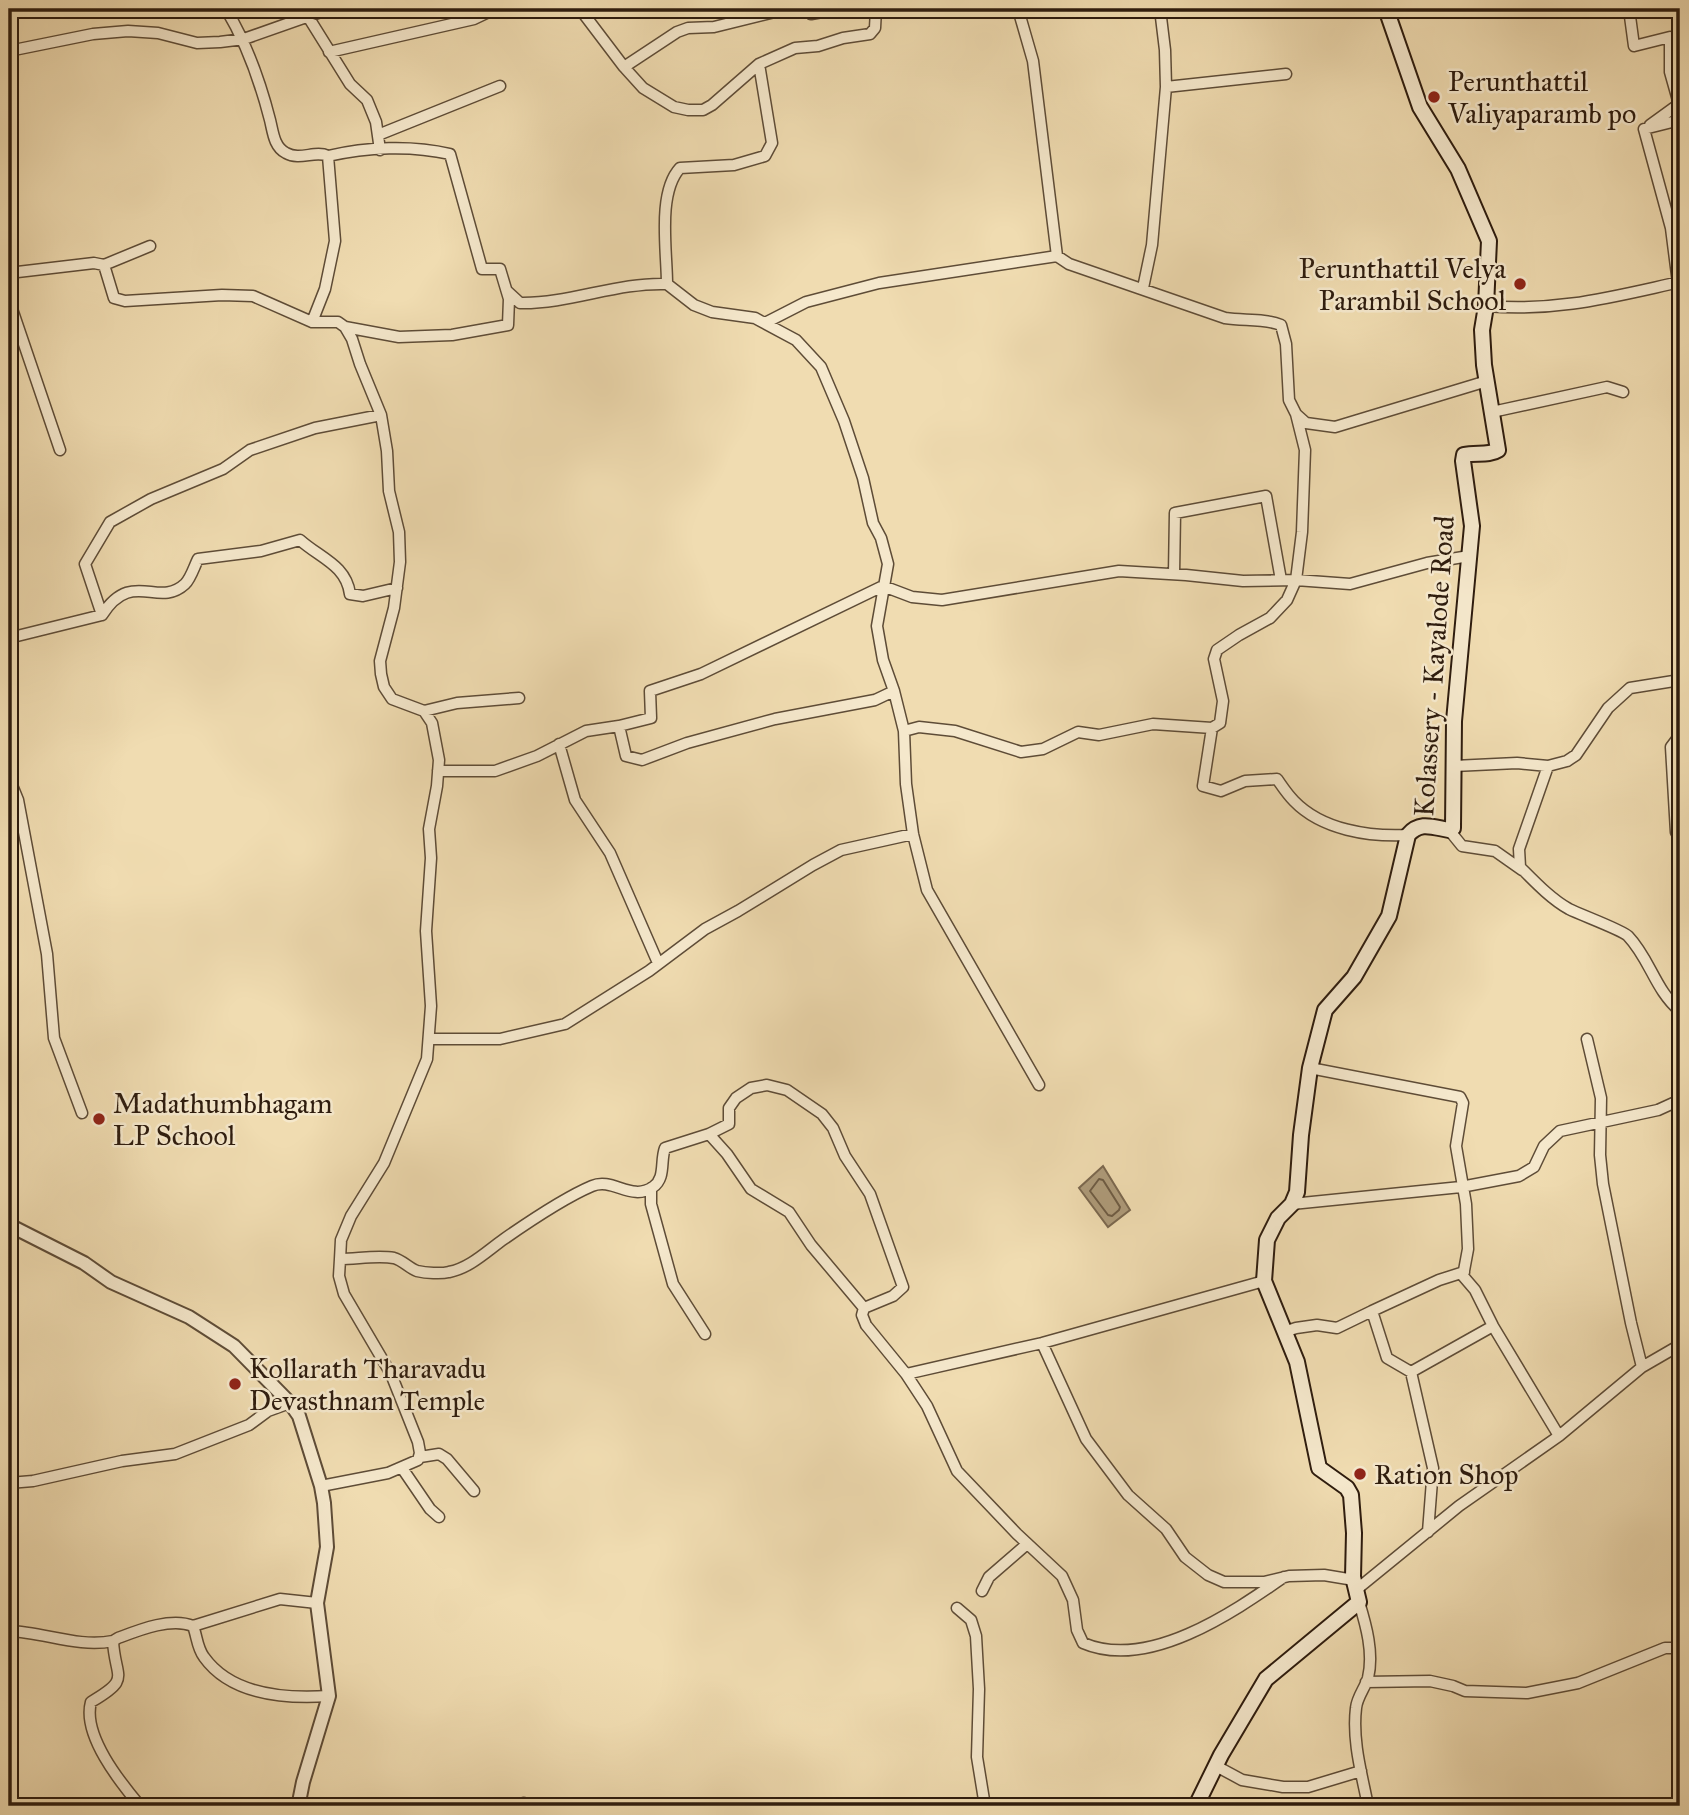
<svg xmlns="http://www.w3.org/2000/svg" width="1689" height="1815" viewBox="0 0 1689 1815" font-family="'IM FELL Great Primer',serif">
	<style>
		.water { fill: #ae9b7a; stroke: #7b684f; stroke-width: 2 }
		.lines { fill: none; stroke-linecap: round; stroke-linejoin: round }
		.shore { stroke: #6e5c44; stroke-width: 2 }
		.minor-casing { stroke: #5e4c37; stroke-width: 13 }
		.tertiary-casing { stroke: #5e4c37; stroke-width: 16 }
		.secondary-casing { stroke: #2e1c0e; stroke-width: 18 }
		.minor { stroke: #f5e8cc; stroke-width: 10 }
		.tertiary { stroke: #f5e8cc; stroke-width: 12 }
		.secondary { stroke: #f5e8cc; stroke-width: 14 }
		.poi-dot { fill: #8f2418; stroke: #f5e8cc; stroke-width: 2.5 }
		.labels { text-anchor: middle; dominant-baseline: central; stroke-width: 5; stroke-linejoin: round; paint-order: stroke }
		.poi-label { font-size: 28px; fill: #2e1c0e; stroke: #f5e8cc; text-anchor: start }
		.street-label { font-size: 28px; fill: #2e1c0e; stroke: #f5e8cc }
	</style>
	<rect width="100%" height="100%" fill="#f0dcb1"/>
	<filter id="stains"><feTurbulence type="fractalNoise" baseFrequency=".00286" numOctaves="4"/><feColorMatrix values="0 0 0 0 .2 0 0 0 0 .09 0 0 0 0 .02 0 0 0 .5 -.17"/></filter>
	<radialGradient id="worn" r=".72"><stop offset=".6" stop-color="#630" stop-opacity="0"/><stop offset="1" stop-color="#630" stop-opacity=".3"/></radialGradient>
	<path class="water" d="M1103,1166L1130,1210L1108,1227L1079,1188Z"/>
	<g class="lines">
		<path class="shore" d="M1099,1179L1103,1180L1120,1207L1119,1210L1112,1216L1108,1215L1090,1191Z"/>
		<g class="minor-casing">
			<path id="minor" d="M226,9C247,44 260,81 270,120C273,132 274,147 286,153C300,161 315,150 328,156L335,241L325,289L312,322H338L345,327L352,339L360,364L381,415L387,451L389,491L399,532L400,562L394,608L380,661L381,674L384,687L392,699L424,711L432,723L439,760L437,786L429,829L431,858L426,931L431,1006L427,1059L384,1163L351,1216L341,1240L340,1259L339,1276L344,1294L391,1374L418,1442L420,1453L418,1460L388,1473L321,1486
				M580,9L624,67L643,88L674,107L688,110H703L712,105L759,64L795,48L818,46L843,38L870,34L875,28L876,9
				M808,9L811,14L839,9
				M1018,9L1033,61L1057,256
				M1629,9L1634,46L1670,37V72L1679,104L1650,125
				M307,15L350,84L367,100L376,122L380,150
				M9,51L93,34L128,31L158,33L197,43L220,42L244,39L329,9
				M329,52L474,19L495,9
				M624,67L677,32L688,28L714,27L787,9
				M1166,87L1286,74
				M378,135L500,86
				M328,156C367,147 411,145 450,154L482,269H500L509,299L508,325L452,335L399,337L345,327
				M104,265L150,246
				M9,273L94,263L104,265L114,298L125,301L222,295L253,296L312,322
				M1678,283L1671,228L1644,129L1680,120
				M667,284C667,251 657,193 680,168L734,165L765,156L772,143L759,64
				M1143,288L1152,245L1166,87L1165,50L1160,9
				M507,291L520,303C570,304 617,282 667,284L694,305L712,312L755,318L796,340L821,367L844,421L863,478L873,523L881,538L888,564L877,626L883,660L894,691L904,731L906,784L913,834L927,890L1039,1085
				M9,300L60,450
				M1486,306C1558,312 1611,297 1680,282
				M765,323L806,302L879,283L1057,256L1069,264L1225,318C1244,321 1263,318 1281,325L1286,344L1289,400L1296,414L1305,450L1302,532L1296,580L1287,600L1270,618L1239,635L1217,650L1214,659L1223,701L1220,723L1212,728L1153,724L1099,735L1078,732L1043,749L1021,752L955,731L919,727L904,731
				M1492,412L1607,387L1623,392
				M1296,414L1306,423L1335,427L1487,381
				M1174,574L1175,513L1266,496L1281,580
				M102,615L85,564L110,522L151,499L223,469L250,450L315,428L381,415
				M9,638L102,615C132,568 158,609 185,584C191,578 194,567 198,559L261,551L300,540C320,558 346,565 350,594L363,596L397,588
				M894,691L875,700L775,719L687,743L642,760L626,756L619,726L651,718L650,691L701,674L883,586L912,597L942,600L1119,571L1186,575L1243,581L1296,580L1350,584L1427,563L1469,556
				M424,711L457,703L519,698
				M1212,728L1203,786L1221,791L1245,781L1277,779C1282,786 1287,794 1294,801C1322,830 1369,837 1408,835
				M1680,735L1671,747L1676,832L1680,839
				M559,744L575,800L610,853L658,963
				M1454,766L1517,763L1548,766L1567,761L1576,755L1608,708L1630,688L1680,680
				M1548,766L1519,849L1520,867C1535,882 1551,899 1569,909C1581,915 1622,930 1628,936C1650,959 1655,990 1680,1011
				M438,771H495L537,756L586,731L619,726
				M9,778L18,800L47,954L54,1038L82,1113
				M1449,830L1462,846L1495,851L1522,870
				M429,1039H500L565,1024L649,971L705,929L738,911L813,865L841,850L913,834
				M1587,1039L1601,1098L1600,1155L1603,1184L1631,1323L1642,1367
				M1310,1068L1460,1097L1463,1103L1456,1146L1466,1204L1468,1249L1463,1276L1475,1290L1493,1326L1559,1436
				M709,1134L727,1154L751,1189L789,1212L811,1245L864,1308
				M651,1188V1204L673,1284L705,1334
				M1292,1204L1461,1187L1519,1176L1534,1167L1544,1146L1560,1131L1658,1110L1680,1100
				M340,1259C357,1259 377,1255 394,1258C402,1260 409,1268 417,1271C426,1273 441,1274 449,1272C470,1268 487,1251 504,1239C527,1223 566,1197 592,1186C613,1177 631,1202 653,1187C666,1178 660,1161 665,1148L709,1134L729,1124V1108L736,1098L751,1088L767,1085L787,1090L822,1114L833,1128L845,1156L870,1194L903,1287L893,1296L864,1308L862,1315L866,1325L906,1374L1042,1343L1264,1281
				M1284,1332L1296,1328L1317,1325L1337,1328L1372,1311
				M1042,1343L1086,1439L1128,1495L1166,1529L1185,1557L1208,1575L1224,1582H1264L1289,1576L1324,1575L1354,1580
				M1411,1372L1387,1358L1372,1311L1439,1280L1464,1272
				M906,1374L927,1406L957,1471L1017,1534L1062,1576L1073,1600L1077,1630L1083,1643C1148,1671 1232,1613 1284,1577
				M420,1457L439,1454L447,1459L474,1491
				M402,1468L430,1509L439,1517
				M9,1483L33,1481L122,1461L175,1454L249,1425L268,1411L290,1403
				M1428,1532L1433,1468L1411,1372L1493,1326
				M1356,1590L1459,1506L1559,1436L1642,1367L1680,1345
				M982,1591L989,1577L1027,1544
				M1359,1602C1366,1625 1374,1653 1368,1678C1365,1688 1357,1697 1356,1708C1352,1741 1362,1775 1368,1806
				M957,1608L971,1620L976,1636L979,1689L977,1757L985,1806
				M193,1626L280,1599L317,1603
				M9,1631C44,1632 78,1648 113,1641
				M1366,1682L1430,1681L1453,1686L1465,1691L1527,1693L1578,1683L1665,1648H1680
				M1216,1766L1242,1780L1283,1787H1308L1361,1771
				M140,1806C120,1782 82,1735 91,1702C132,1678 115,1679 113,1641L118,1638C139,1630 171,1617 193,1626C197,1636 197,1648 204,1657C231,1695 286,1699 329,1696
				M520,1806L524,1803L539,1806"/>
		</g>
		<g class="tertiary-casing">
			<path id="tertiary" d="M9,1225L84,1263L111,1282L189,1317L234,1346L290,1403L299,1416L321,1486L324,1503L327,1547L317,1603L329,1696L303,1782L299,1802L301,1806"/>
		</g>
		<g class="secondary-casing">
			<path id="secondary" d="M1196,1806L1221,1755L1266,1679L1359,1602L1353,1577L1354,1533L1351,1495L1347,1488L1319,1468L1297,1362L1264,1281L1267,1240L1278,1218L1292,1204L1297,1192L1301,1135L1310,1068L1325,1010L1354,977L1389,916L1408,835C1420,821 1432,827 1449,830L1453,828L1454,721L1472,526L1463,461L1464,455C1475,452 1489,456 1498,450L1484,365L1482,330L1486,306L1489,241L1458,169L1420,107L1386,9"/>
		</g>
		<use href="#minor" class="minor"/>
		<use href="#tertiary" class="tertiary"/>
		<use href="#secondary" class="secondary"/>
	</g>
	<g class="poi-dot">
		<circle cx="1434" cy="97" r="7"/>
		<circle cx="1520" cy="284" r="7"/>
		<circle cx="99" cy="1119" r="7"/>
		<circle cx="235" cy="1384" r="7"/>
		<circle cx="1360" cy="1474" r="7"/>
	</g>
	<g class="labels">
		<g class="poi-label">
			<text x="1448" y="81">Perunthattil<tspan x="1448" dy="32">Valiyaparamb po</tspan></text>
			<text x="1506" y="268" text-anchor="end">Perunthattil Velya<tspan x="1506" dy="32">Parambil School</tspan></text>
			<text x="113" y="1103">Madathumbhagam<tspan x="113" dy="32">LP School</tspan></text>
			<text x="249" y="1368">Kollarath Tharavadu<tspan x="249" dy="32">Devasthnam Temple</tspan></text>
			<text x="1374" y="1474">Ration Shop</text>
		</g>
		<g class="street-label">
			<text transform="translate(1434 666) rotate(-86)">Kolassery - Kayalode Road</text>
		</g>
	</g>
	<rect width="1689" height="1815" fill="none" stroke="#f0dcb1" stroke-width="35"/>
	<rect x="10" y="10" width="1668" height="1794" fill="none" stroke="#2e1c0e" stroke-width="3.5"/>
	<rect x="18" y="18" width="1654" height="1780" fill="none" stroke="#2e1c0e" stroke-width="2"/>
	<rect width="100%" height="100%" filter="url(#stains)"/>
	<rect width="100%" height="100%" fill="url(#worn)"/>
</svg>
